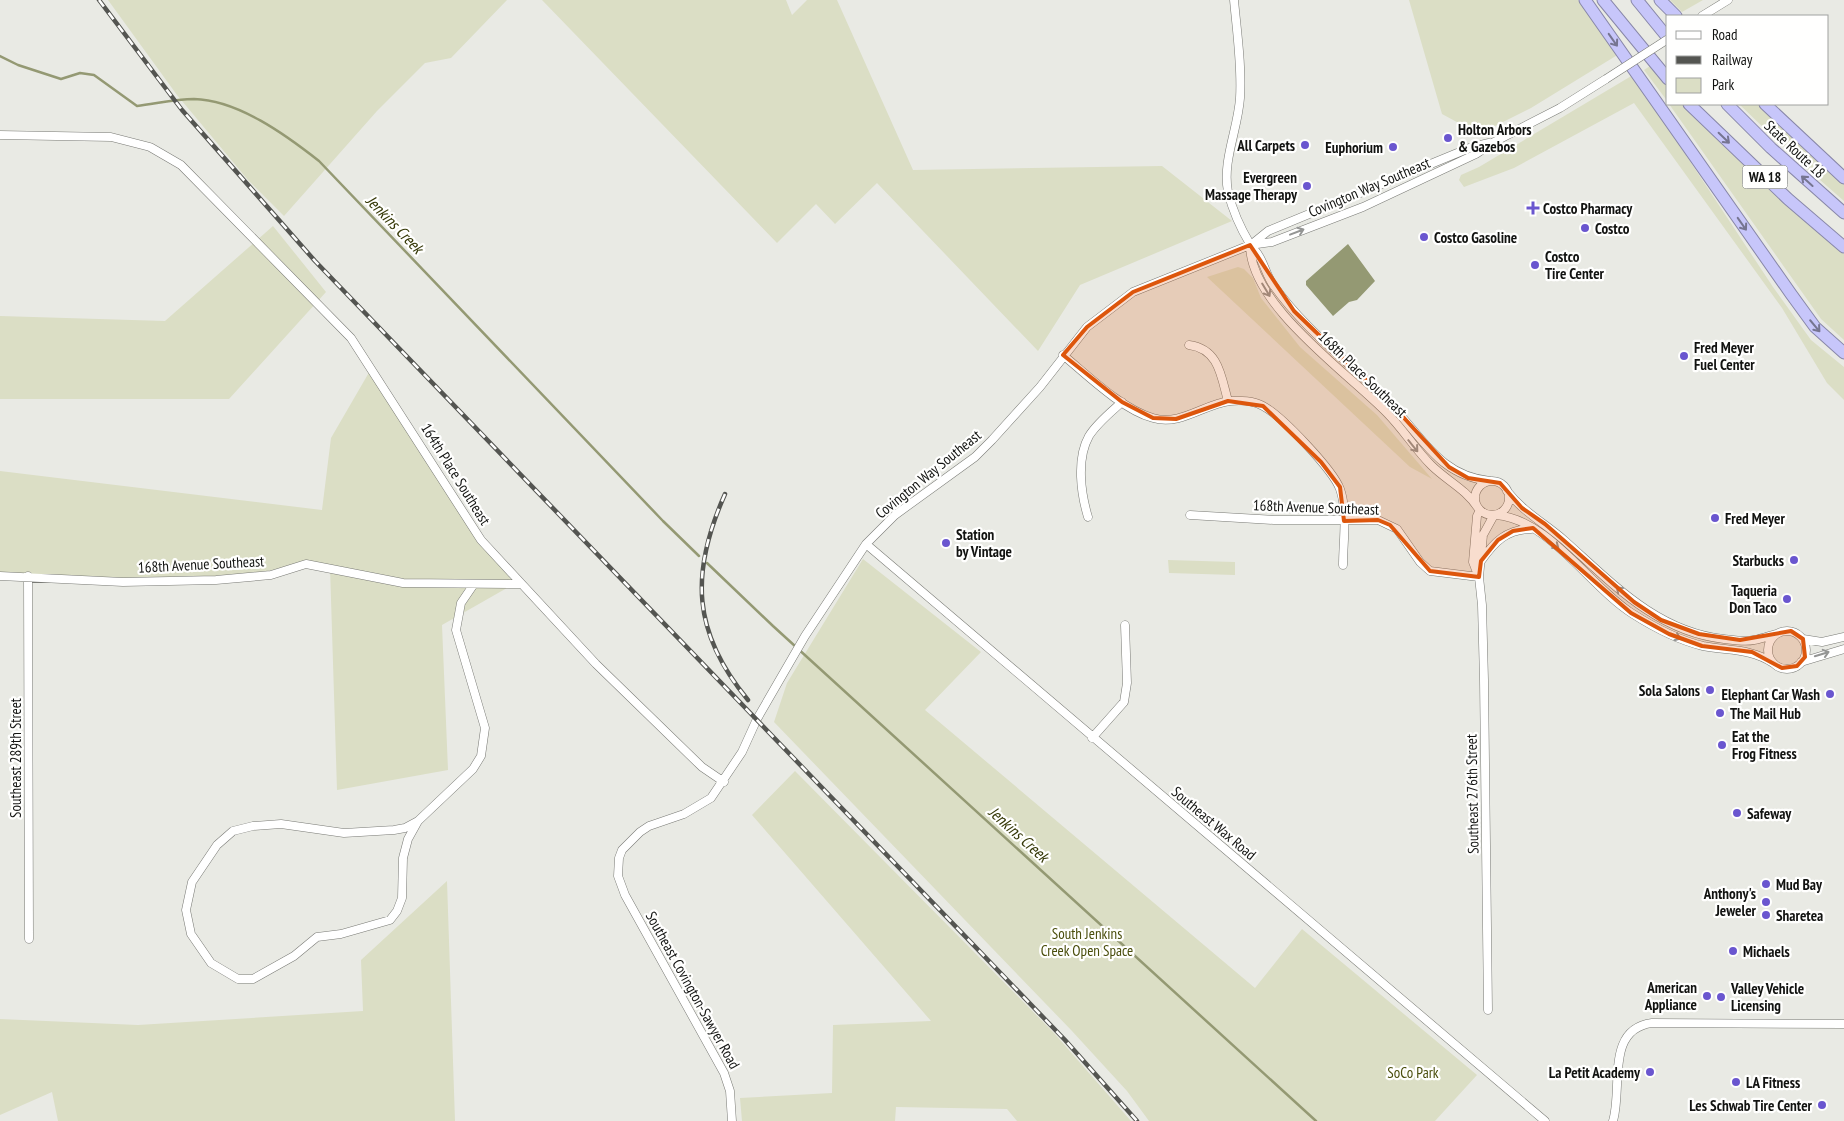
<svg xmlns="http://www.w3.org/2000/svg" width="1844" height="1121" viewBox="0 0 1844 1121" font-family="'PT Sans Narrow',sans-serif">
	<style>
		.green { fill: #dbdec5 }
		.water { fill: #949973 }
		.lines { fill: none; stroke-linecap: round; stroke-linejoin: round }
		.stream { stroke: #949973; stroke-width: 2.5 }
		.minor-casing { stroke: #797a75; stroke-width: 9 }
		.highway-casing { stroke: #8887a8; stroke-width: 13 }
		.minor { stroke: #fff; stroke-width: 8 }
		.highway { stroke: #c7c6fa; stroke-width: 11 }
		.rail-casing { stroke: #545551; stroke-width: 4.5 }
		.rail { stroke: #fffffe; stroke-width: 2.5; stroke-dasharray: 8; stroke-linecap: butt }
		.minor-bridge-casing { stroke: #797a75; stroke-width: 9; stroke-linecap: butt }
		.minor-bridge { stroke: #fff; stroke-width: 8 }
		.oneway { stroke: #767591 }
		.oneway2 { stroke: #949594 }
		.marked { fill: #dd560c; fill-opacity: 0.2; stroke: #dd560c; stroke-width: 4; stroke-linejoin: round }
		.poi-dot { fill: #6a56cf; stroke: #fffffe; stroke-width: 2 }
		.labels { text-anchor: middle; dominant-baseline: central; stroke-width: 4.5; stroke-linejoin: round; paint-order: stroke }
		.shield { fill: #fffffe; stroke: #595a58; stroke-width: 1 }
		.shield-label { font-size: 14px; font-weight: bold; fill: #121311 }
		.poi-label { font-size: 15px; font-weight: bold; fill: #121311; stroke: #fffffe; text-anchor: start }
		.street-label { font-size: 15px; fill: #121311; stroke: #fffffe }
		.park-label { font-size: 15px; fill: #494d0b; stroke: #fffffe }
		.water-label { font-size: 16px; font-style: italic; fill: #353807; stroke: #fffffe }
	</style>
	<rect width="100%" height="100%" fill="#e9eae4"/>
	<path class="green" d="M108,0H507L451,58L425,63L377,111L284,216L248,180L177,95Z
		M542,0H786L792,15L807,0H837L913,170L1162,166L1232,221L1080,285L1038,351L877,183L835,224L816,204L777,243Z
		M1409,0H1578L1619,54L1531,108L1479,134L1442,114Z
		M1670,0H1703L1682,12Z
		M1650,66L1668,86V102L1644,70Z
		M1633,75L1773,287L1811,340L1844,367V400L1827,383L1782,308L1634,103L1514,168L1464,187L1459,180L1461,175L1479,167Z
		M1669,104H1684L1771,191L1844,254V340L1821,319Z
		M1739,104H1761L1844,181V201L1795,158Z
		M273,226L326,292L229,399H0V316L165,321Z
		M1238,267L1244,269L1253,278L1261,298L1300,347L1377,415L1432,479L1410,467L1207,277Z
		M371,369L514,584L442,625L448,770L337,790L330,567L306,564L216,580L0,578V471L322,510L331,438Z
		M863,559L981,652L925,710L1255,988L1302,929L1477,1075L1435,1121H1149L1127,1091L1072,1031L774,722L787,683Z
		M1168,560L1235,562V575L1169,573Z
		M795,771L1054,1033L1131,1121H1017L1007,1109L896,1107L895,1121H742L740,1098L832,1093L833,1025L931,1021L752,815Z
		M447,881L455,1121H58L52,1092L0,1115V1019L138,1025L363,1011L361,960Z"/>
	<path class="water" d="M1348,244L1375,281L1357,300L1349,302L1333,316L1306,285V281Z"/>
	<g class="lines">
		<path class="stream" d="M0,56L18,65L61,79L80,73L94,75L137,106C155,104 175,99 194,99C238,100 286,135 319,161L663,521L699,556
			M707,563L773,626L1316,1121"/>
		<g class="minor-casing">
			<path id="minor" d="M1234,0C1237,33 1242,66 1240,98C1238,129 1222,161 1228,192C1232,208 1241,229 1250,244C1252,248 1257,252 1259,256C1265,266 1267,277 1274,286C1307,333 1355,366 1394,408C1424,440 1441,476 1490,481
				M1702,16L1728,0
				M0,135L111,137L150,147L181,165L351,338L481,540L596,664L702,767L724,782
				M1252,244L1268,231L1472,147L1489,143
				M1250,245C1250,305 1347,372 1387,413C1403,429 1415,449 1431,465C1447,481 1466,489 1478,508
				M1189,345C1219,349 1221,376 1228,401
				M1063,355C1087,375 1123,410 1153,418C1181,426 1204,404 1230,401C1240,400 1254,401 1263,406C1282,416 1333,470 1340,489C1348,512 1343,541 1343,565
				M1475 498a17 17 0 1 1 34 0a17 17 0 1 1-34 0Z
				M1507,491C1523,512 1546,524 1565,541C1612,583 1657,632 1724,639C1733,640 1745,642 1754,640C1761,639 1769,636 1776,634
				M1190,515L1274,520H1378L1397,529L1420,562L1430,571L1479,577
				M1496,515C1549,519 1590,587 1633,614C1655,628 1678,640 1703,646C1727,651 1751,648 1773,663
				M1088,517C1081,494 1076,459 1089,436C1097,423 1111,412 1122,402
				M866,544L1545,1121
				M1481,561C1494,542 1507,529 1531,529
				M1478,575L1473,562L1477,516L1480,510
				M0,576L123,582L216,580L271,575L306,564L403,583L520,584
				M28,576L29,939
				M1768 650a19 19 0 1 1 38 0a19 19 0 1 1-38 0Z
				M1803,639L1822,642L1844,637
				M1801,662L1844,649
				M1092,738L1124,702L1127,683L1125,625
				M418,821L405,828L394,830L344,833L281,824L253,826L233,831L217,845L192,882L186,910L191,934L211,963L238,979H253L294,956L317,937L341,934L390,920L397,911L402,898L403,858L408,839L418,821L473,769L481,756L485,728L456,630L461,603L474,584
				M1488,1010L1484,680L1482,605L1479,577L1483,535L1494,515
				M732,1121L730,1091L724,1073L625,895L618,876L619,858L622,850L640,832L649,826L684,814L711,798L742,752L757,719L805,636L866,544L895,515L975,457L992,440L1040,387L1087,327L1133,292L1250,245L1272,242L1363,207L1476,154L1494,142L1560,108L1606,79
				M1613,1121C1623,1088 1605,1029 1652,1023L1844,1024"/>
		</g>
		<g class="highway-casing">
			<path id="highway" d="M1585,0L1791,294L1815,327L1844,353
				M1603,0L1668,79
				M1637,0L1668,38
				M1660,0L1676,16
				M1689,104L1788,199L1844,247
				M1727,104L1771,148L1844,213
				M1765,104L1844,178"/>
		</g>
		<use href="#minor" class="minor"/>
		<use href="#highway" class="highway"/>
		<g class="rail-casing">
			<path id="rail" d="M99,0L182,110L315,261L1065,1040L1137,1121
				M725,494C690,573 692,632 748,700"/>
		</g>
		<use href="#rail" class="rail"/>
		<g class="minor-bridge-casing">
			<path id="minor-bridge" d="M1606,79L1668,39"/>
		</g>
		<use href="#minor-bridge" class="minor-bridge"/>
	</g>
	<defs><path id="oneway-shaft" d="M-6 0H5M1.5-3L5.5 0L1.5 3" fill="none" stroke-width="1.6" stroke-linecap="round" stroke-linejoin="round" transform="scale(1.25)"/></defs>
	<g class="oneway">
		<use href="#oneway-shaft" transform="translate(1613 40) rotate(55)"/>
		<use href="#oneway-shaft" transform="translate(1724 138) rotate(44)"/>
		<use href="#oneway-shaft" transform="translate(1807 181) rotate(-138)"/>
		<use href="#oneway-shaft" transform="translate(1742 224) rotate(55)"/>
		<use href="#oneway-shaft" transform="translate(1815 326) rotate(50)"/>
	</g>
	<g class="oneway2">
		<use href="#oneway-shaft" transform="translate(1297 232) rotate(-21)"/>
		<use href="#oneway-shaft" transform="translate(1266 290) rotate(59)"/>
		<use href="#oneway-shaft" transform="translate(1413 446) rotate(51)"/>
		<use href="#oneway-shaft" transform="translate(1553 544) rotate(39)"/>
		<use href="#oneway-shaft" transform="translate(1622 592) rotate(-138)"/>
		<use href="#oneway-shaft" transform="translate(1674 636) rotate(21)"/>
		<use href="#oneway-shaft" transform="translate(1822 654) rotate(-17)"/>
	</g>
	<path class="marked" d="M1250,245L1294,311L1394,407L1449,467L1468,478L1500,483L1522,508L1545,524L1634,602L1661,620L1699,634L1740,640L1791,631L1803,639L1805,657L1797,666L1782,668L1752,652L1702,646L1669,634L1631,613L1533,528L1513,531L1498,540L1481,561L1479,577L1430,571L1390,525L1378,520L1344,521L1340,487L1321,462L1263,406L1228,401L1176,419L1153,418L1122,402L1063,355L1087,327L1133,292Z"/>
	<g class="poi-dot">
		<circle cx="1448" cy="138" r="5"/>
		<circle cx="1305" cy="145" r="5"/>
		<circle cx="1393" cy="147" r="5"/>
		<circle cx="1307" cy="186" r="5"/>
		<path d="M1530.5 200.5h5v5h5v5h-5v5h-5v-5h-5v-5h5z"/>
		<circle cx="1585" cy="228" r="5"/>
		<circle cx="1424" cy="237" r="5"/>
		<circle cx="1535" cy="265" r="5"/>
		<circle cx="1684" cy="356" r="5"/>
		<circle cx="1715" cy="518" r="5"/>
		<circle cx="946" cy="543" r="5"/>
		<circle cx="1794" cy="560" r="5"/>
		<circle cx="1787" cy="599" r="5"/>
		<circle cx="1710" cy="690" r="5"/>
		<circle cx="1830" cy="694" r="5"/>
		<circle cx="1720" cy="713" r="5"/>
		<circle cx="1722" cy="745" r="5"/>
		<circle cx="1737" cy="813" r="5"/>
		<circle cx="1766" cy="884" r="5"/>
		<circle cx="1766" cy="902" r="5"/>
		<circle cx="1766" cy="915" r="5"/>
		<circle cx="1733" cy="951" r="5"/>
		<circle cx="1707" cy="996" r="5"/>
		<circle cx="1721" cy="997" r="5"/>
		<circle cx="1650" cy="1072" r="5"/>
		<circle cx="1736" cy="1082" r="5"/>
		<circle cx="1822" cy="1105" r="5"/>
	</g>
	<g class="labels">
		<rect class="shield" x="1742.5" y="165.5" width="45" height="23" rx="4"/>
		<g class="shield-label">
			<text x="1765" y="177">WA 18</text>
		</g>
		<g class="poi-label">
			<text x="1458" y="129">Holton Arbors<tspan x="1458" dy="17">&amp; Gazebos</tspan></text>
			<text x="1295" y="145" text-anchor="end">All Carpets</text>
			<text x="1383" y="147" text-anchor="end">Euphorium</text>
			<text x="1297" y="177" text-anchor="end">Evergreen<tspan x="1297" dy="17">Massage Therapy</tspan></text>
			<text x="1543" y="208">Costco Pharmacy</text>
			<text x="1595" y="228">Costco</text>
			<text x="1434" y="237">Costco Gasoline</text>
			<text x="1545" y="256">Costco<tspan x="1545" dy="17">Tire Center</tspan></text>
			<text x="1694" y="347">Fred Meyer<tspan x="1694" dy="17">Fuel Center</tspan></text>
			<text x="1725" y="518">Fred Meyer</text>
			<text x="956" y="534">Station<tspan x="956" dy="17">by Vintage</tspan></text>
			<text x="1784" y="560" text-anchor="end">Starbucks</text>
			<text x="1777" y="590" text-anchor="end">Taqueria<tspan x="1777" dy="17">Don Taco</tspan></text>
			<text x="1700" y="690" text-anchor="end">Sola Salons</text>
			<text x="1820" y="694" text-anchor="end">Elephant Car Wash</text>
			<text x="1730" y="713">The Mail Hub</text>
			<text x="1732" y="736">Eat the<tspan x="1732" dy="17">Frog Fitness</tspan></text>
			<text x="1747" y="813">Safeway</text>
			<text x="1776" y="884">Mud Bay</text>
			<text x="1756" y="893" text-anchor="end">Anthony's<tspan x="1756" dy="17">Jeweler</tspan></text>
			<text x="1776" y="915">Sharetea</text>
			<text x="1743" y="951">Michaels</text>
			<text x="1697" y="987" text-anchor="end">American<tspan x="1697" dy="17">Appliance</tspan></text>
			<text x="1731" y="988">Valley Vehicle<tspan x="1731" dy="17">Licensing</tspan></text>
			<text x="1640" y="1072" text-anchor="end">La Petit Academy</text>
			<text x="1746" y="1082">LA Fitness</text>
			<text x="1812" y="1105" text-anchor="end">Les Schwab Tire Center</text>
		</g>
		<g class="street-label">
			<text transform="translate(1795 149) rotate(43)">State Route 18</text>
			<text transform="translate(1369 187) rotate(-23)">Covington Way Southeast</text>
			<text transform="translate(1363 374) rotate(44)">168th Place Southeast</text>
			<text transform="translate(456 474) rotate(58)">164th Place Southeast</text>
			<text transform="translate(928 474) rotate(-39)">Covington Way Southeast</text>
			<text transform="translate(1316 507) rotate(2)">168th Avenue Southeast</text>
			<text transform="translate(201 564) rotate(-3)">168th Avenue Southeast</text>
			<text transform="translate(15 758) rotate(-90)">Southeast 289th Street</text>
			<text transform="translate(1472 794) rotate(-91)">Southeast 276th Street</text>
			<text transform="translate(1214 823) rotate(40)">Southeast Wax Road</text>
			<text transform="translate(693 990) rotate(61)">Southeast Covington-Sawyer Road</text>
		</g>
		<g class="park-label">
			<text x="1087" y="933">South Jenkins<tspan x="1087" dy="17">Creek Open Space</tspan></text>
			<text x="1413" y="1072">SoCo Park</text>
		</g>
		<g class="water-label">
			<text transform="translate(395 224) rotate(46)">Jenkins Creek</text>
			<text transform="translate(1019 834) rotate(42)">Jenkins Creek</text>
		</g>
	</g>
	<rect x="1666" y="15" width="162" height="90" fill="#fffffe" stroke="#a0a19f"/>
	<rect x="1676" y="31" width="25" height="8" fill="#ffffff" stroke="#a0a19f"/>
	<text x="1712" y="40" font-size="15" fill="#121311">Road</text>
	<rect x="1676" y="56" width="25" height="8" fill="#545551" stroke="#a0a19f"/>
	<text x="1712" y="65" font-size="15" fill="#121311">Railway</text>
	<rect x="1676" y="78" width="25" height="15" fill="#dbdec5" stroke="#a0a19f"/>
	<text x="1712" y="90" font-size="15" fill="#121311">Park</text>
</svg>
